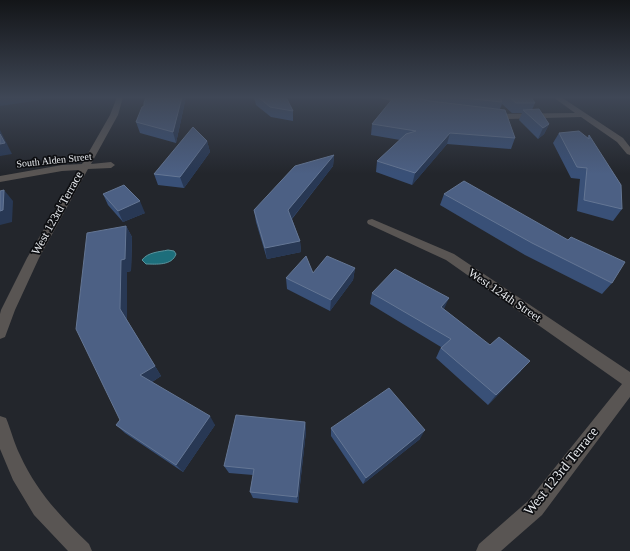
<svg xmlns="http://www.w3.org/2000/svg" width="630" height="551" viewBox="0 0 630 551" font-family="'Times New Roman',serif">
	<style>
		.water { fill: #1d6e7b; stroke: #59939d }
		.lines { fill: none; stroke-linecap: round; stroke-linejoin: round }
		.street { fill: #595553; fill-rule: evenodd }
		.wall { fill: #395077 }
		.shaded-wall { fill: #283854 }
		.building { fill: #4c6084; stroke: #647694 }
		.labels { text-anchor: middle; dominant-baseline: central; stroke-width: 3.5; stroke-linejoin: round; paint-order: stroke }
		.far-street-label { font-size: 10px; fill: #e6e9ed; stroke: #0e0f12 }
		.street-label { font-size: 12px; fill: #e6e9ed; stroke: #0e0f12 }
		.near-street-label { font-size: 14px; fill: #e6e9ed; stroke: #0e0f12 }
	</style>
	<rect width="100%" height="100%" fill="#23262c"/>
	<path class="water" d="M168,250L174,251L176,254C172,266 156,264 146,264L142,260C148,252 159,252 168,250Z"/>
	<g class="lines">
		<path class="street" d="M117,97H123L118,115L91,164L111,162L115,165L111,168L88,169L39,258L15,310L5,337L0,339V314L1,310L27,258L79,170L62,171L0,182V176L62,165L82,164L110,115Z
			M376,97H388L410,103L407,105Z
			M553,97H561L623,138L630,147V155L627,154L617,142L581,117L507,119L493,118L489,116L493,114L575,113Z
			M372,219L454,254L630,372V397L542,515L501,551H476L479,544L528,501L622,384L446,260L368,224L367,222L368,220Z
			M0,416L6,418C11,430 14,443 20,455C37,492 60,516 89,544L92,551H68L34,515L13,480L0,449Z"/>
	</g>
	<path class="wall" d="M186,97L176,143L140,133L136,122Z
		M254,97H286L293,111V121L271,117L256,105Z
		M394,97H531L535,103L532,110L549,124L544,134L538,139L519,120L522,113H512L502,104L500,109L515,138L511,149L447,144L412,185L376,172L377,161L400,140L371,135L372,124Z
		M559,133L587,138L589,135L622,209L613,221L577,211L580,179L571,178L553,143Z
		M207,141L210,152L184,188L158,185L154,174Z
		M334,155L333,166L292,219L300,241L301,252L267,259L256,222L254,210Z
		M103,194L145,213L123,222L108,205Z
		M444,194L612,283L602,294L525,255L440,205Z
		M126,226L132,237L131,271L127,272V320L161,376L152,382L215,425L183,472L125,433L116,425L120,420Z
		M355,268L353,280L330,311L287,289L286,278L313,273Z
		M372,293L444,309L521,371L488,405L436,358L441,347L370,304Z
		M305,422L306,431L298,503L253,498L250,492L253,475L229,473L224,466Z
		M331,428L420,439L363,484L331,436Z"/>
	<path class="shaded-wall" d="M0,97H42L41,100L0,106Z
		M182,97H186L176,143L173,132Z
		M549,124L544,134L538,139L543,128Z
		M0,130L12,154L0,156Z
		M450,133L447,144L412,185L415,173Z
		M207,141L210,152L184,188L180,177Z
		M334,155L333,166L289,222L288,210Z
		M4,190L13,201L12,222L0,225V211Z
		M140,201L145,213L123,222L118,211Z
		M126,226L132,237L131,271L127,272V320L161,376L147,385L140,375L120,309L121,260Z
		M300,241L301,252L267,259L265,248Z
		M355,268L353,280L330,311L331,300Z
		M449,298L444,309L441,307Z
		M530,361L521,371L488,405L496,395Z
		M210,416L215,425L183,472L176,465Z
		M305,422L306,431L298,503L297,497Z
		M425,430L420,439L363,484L366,478Z"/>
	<path class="building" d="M146,97H182L173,132L136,122L142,107L144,106V103Z
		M258,97H286L293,111L270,107Z
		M394,97H412L430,101L505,110L515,138L450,133L415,173L377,161L406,134L416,131L372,124Z
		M453,97H500L502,102Z
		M509,97H531L535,103H516Z
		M539,109L549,124L543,128L523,110Z
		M193,127L207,141L180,177L154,174Z
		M579,131L589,139V135L621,185L622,209L584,200L587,168L577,167L559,133Z
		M0,134L5,143L0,144Z
		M334,155L288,210L300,241L265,248L254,210L295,166Z
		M464,181L568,240L571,237L625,262L612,283L532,243L444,194Z
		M124,185L140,201L118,211L103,194Z
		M4,190L3,210L0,211V191Z
		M126,226L125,259L121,260L120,309L155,366L140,375L210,416L176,465L116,425L120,420L76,329L87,233Z
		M306,256L313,273L327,256L355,268L331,300L286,278Z
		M395,269L449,298L441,307L490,345L499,337L530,361L496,395L441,348L451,339L372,293Z
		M389,388L425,430L366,478L331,428Z
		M236,415L305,422L297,497L250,492L254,469L224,466Z"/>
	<linearGradient id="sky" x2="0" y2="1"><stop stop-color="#131518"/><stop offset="0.56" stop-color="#3f4756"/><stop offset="1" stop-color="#3f4756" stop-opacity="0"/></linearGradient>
	<rect width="630" height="174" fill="url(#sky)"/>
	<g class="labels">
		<g class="far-street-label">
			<text transform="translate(54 160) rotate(-6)">South Alden Street</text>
		</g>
		<g class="street-label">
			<text transform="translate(57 213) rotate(-61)">West 123rd Terrace</text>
			<text transform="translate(505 295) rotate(34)">West 124th Street</text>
		</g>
		<g class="near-street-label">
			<text transform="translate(561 471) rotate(-51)">West 123rd Terrace</text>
		</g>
	</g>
</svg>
